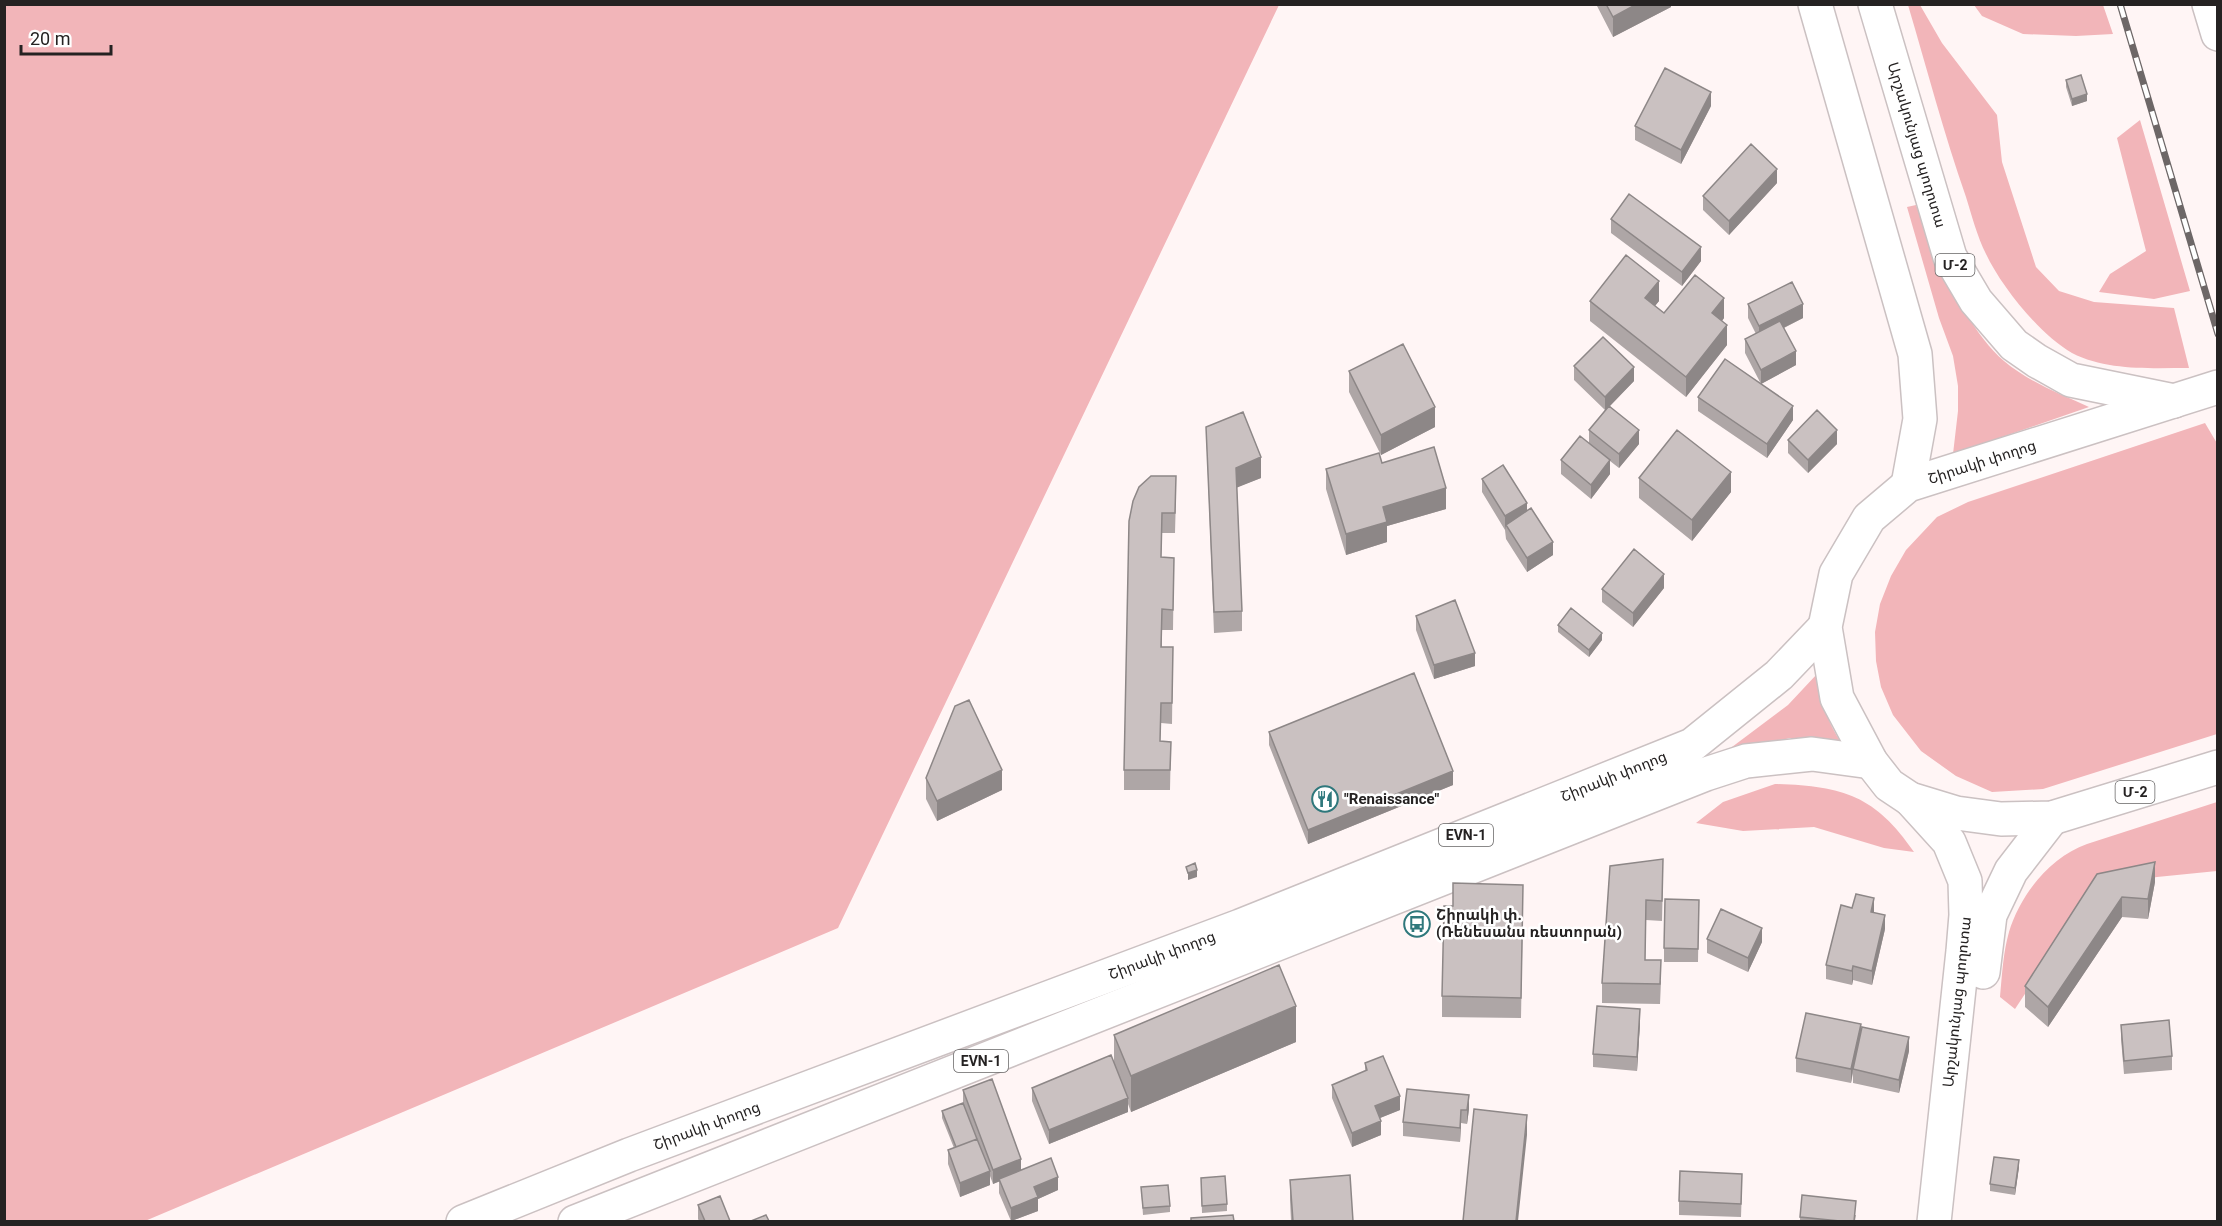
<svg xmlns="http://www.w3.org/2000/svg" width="2222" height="1226" viewBox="0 0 2222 1226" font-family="Roboto,'Noto Sans Armenian',sans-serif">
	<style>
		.green { fill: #f2b5b9 }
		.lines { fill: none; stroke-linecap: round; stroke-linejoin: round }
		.tertiary-casing { stroke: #cbc1c2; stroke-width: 36 }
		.secondary-casing { stroke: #cbc1c2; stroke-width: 36 }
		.primary-casing { stroke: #cbc1c2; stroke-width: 36 }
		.trunk-casing { stroke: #cbc1c2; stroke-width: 36 }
		.tertiary { stroke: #fff; stroke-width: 33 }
		.secondary { stroke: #fff; stroke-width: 33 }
		.primary { stroke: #fff; stroke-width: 33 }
		.trunk { stroke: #fff; stroke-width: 33 }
		.rail-casing { stroke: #6d6767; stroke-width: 7 }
		.rail { stroke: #fff; stroke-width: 4.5; stroke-dasharray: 14; stroke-linecap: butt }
		.wall { fill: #aea6a6 }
		.shaded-wall { fill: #8d8787 }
		.building { fill: #cac1c1; stroke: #8d8787; stroke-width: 1.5 }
		.labels { text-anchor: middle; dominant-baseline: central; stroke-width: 5; stroke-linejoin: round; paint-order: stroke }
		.shield { fill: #fff; stroke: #666464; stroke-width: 1.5 }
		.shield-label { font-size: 14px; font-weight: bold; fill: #252222 }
		.street-label { font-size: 15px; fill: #252222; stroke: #fff }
		.poi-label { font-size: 15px; font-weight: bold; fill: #252222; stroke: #fff; text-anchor: start }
	</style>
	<rect width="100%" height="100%" fill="#fff5f5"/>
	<path class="green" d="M5,4H1279V5L838,928L145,1221L5,1222Z
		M1908,5H1920L1942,43L1997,115L2002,162L2036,267L2059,291L2094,302L2174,308L2189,368C2150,368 2107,371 2072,353C2040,335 2001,286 1986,254C1977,236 1972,216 1966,197C1944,134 1927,69 1908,5Z
		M1974,5H2103L2113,34L2076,36L2023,34L1982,16Z
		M2140,120L2190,291L2154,299L2099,292L2110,274L2146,251L2117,138Z
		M1916,205C1937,253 1963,326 2004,361C2029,382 2060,394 2089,407L1953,454L1958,411V386L1953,356L1939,318L1907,207Z
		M2205,423L2218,445L2217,734L2043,789L1992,792L1956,776L1921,751L1893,715L1881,687L1876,661L1875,632L1880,604L1891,576L1906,550L1937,517L1968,502Z
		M1817,674C1820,701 1827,721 1842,744L1790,738L1734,752L1732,747L1788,705Z
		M1775,784C1842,786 1875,795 1914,852L1884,848L1814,827L1743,831L1696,823L1723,802Z
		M2217,802V871L2157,877L2094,889L2015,1009L2000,997C2002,976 2003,953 2009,932C2020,895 2050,857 2087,844Z"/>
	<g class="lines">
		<g class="tertiary-casing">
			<path id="tertiary" d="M1910,799L1949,842L1965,881L1966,915L1963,951L1934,1222
				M1983,972L1990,915L2011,871L2052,818"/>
		</g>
		<g class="secondary-casing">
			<path id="secondary" d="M2209,4L2218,34"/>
		</g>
		<g class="primary-casing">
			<g id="primary">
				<path d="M1815,4L1915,354L1920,419L1908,485"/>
				<path id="s1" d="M1875,4L1950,257L1976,301L2014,345L2037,361L2071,380L2174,401"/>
			</g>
		</g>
		<g class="trunk-casing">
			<g id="trunk">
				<path d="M2218,387L1908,485L1869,518L1836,574L1825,627L1837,698L1871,762L1889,785L1910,799L1956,813L2001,819L2052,818L2218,767"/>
				<path id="s2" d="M463,1222L629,1155L1240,926L1692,745L1779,675L1825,627"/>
				<path d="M575,1222L1706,774L1746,761L1812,754L1871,762"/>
			</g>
		</g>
		<use href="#tertiary" class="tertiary"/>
		<use href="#secondary" class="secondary"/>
		<use href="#primary" class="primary"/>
		<use href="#trunk" class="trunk"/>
		<g class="rail-casing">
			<path id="rail" d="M2120,4L2218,334"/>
		</g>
		<use href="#rail" class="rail"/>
	</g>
	<path class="wall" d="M1596,4H1671V7L1613,37Z
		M2066,80L2087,101L2072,106L2066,87Z
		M1711,106L1681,164L1635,140V126Z
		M1777,183L1729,235L1703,210V196Z
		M1611,219L1701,261L1682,286L1611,233Z
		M1590,301H1659L1655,306L1664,313L1724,318L1722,321L1727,345L1686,397L1590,321Z
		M1748,304L1803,318L1784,328L1796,365L1761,384L1745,353V339L1756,334L1748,318Z
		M1574,366L1634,381L1610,406L1639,444L1619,468L1610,461V474L1591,499L1561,474V460L1589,443V430L1605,410L1574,380Z
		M1349,371L1435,427L1381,455L1349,392Z
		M1698,397L1793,420L1767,458L1698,411Z
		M1206,427L1261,478L1237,487L1242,611V631L1214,633Z
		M1788,440L1837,444L1808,473L1788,453Z
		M1382,463L1446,509L1387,526V542L1346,555L1326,489V469Z
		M1151,476L1176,496L1175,533H1162L1161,557L1174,558L1173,630H1162V647H1173L1172,724L1161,723L1160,741L1171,742L1170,790H1124V770Z
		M1639,478L1731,492L1692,541L1639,498Z
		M1482,479L1527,511L1553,555L1527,572L1506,539L1505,530L1482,492Z
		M1664,588L1633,627L1602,602V589Z
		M1416,616L1475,666L1434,679L1416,630Z
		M1558,625L1602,640L1589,657L1558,632Z
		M1269,732L1453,785L1308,844L1269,745Z
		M926,778L1002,790L937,821L926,799Z
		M1610,866L1663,879L1662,921L1646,920L1645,960L1661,981L1660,1004L1602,1003V983Z
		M2097,874L2155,882L2148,919L2122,917L2048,1027L2025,1007V986Z
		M1699,900L1698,962H1664V948Z
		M1523,905L1521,1018L1442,1017V996Z
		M1885,929L1872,985L1853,980L1852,985L1826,979V965Z
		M1707,939L1762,942L1748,972L1707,953Z
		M1640,1023L1637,1071L1593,1067V1054Z
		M2121,1025L2172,1056V1070L2124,1074L2121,1039Z
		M1114,1035L1296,1042L1131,1112L1128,1104V1112L1049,1144L1032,1101V1088L1114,1063Z
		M1861,1036L1909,1051L1899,1093L1853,1083V1073L1851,1083L1796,1072V1058Z
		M1365,1063L1400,1110L1380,1118L1381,1135L1352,1147L1332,1098V1085L1365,1071Z
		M1407,1089L1469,1109L1467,1124L1461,1123L1460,1142L1403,1136V1122Z
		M963,1090L1021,1170L1058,1190L1038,1199V1211L1011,1221L999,1193V1181L993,1184L990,1176V1185L960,1197L948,1164V1150L954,1148L942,1118V1111L963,1103Z
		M2019,1167L2015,1195L1990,1191V1184Z
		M1201,1178L1227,1204V1211L1202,1213Z
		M1290,1180L1353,1221H1291L1290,1200Z
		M1141,1187L1170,1206V1212L1143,1215Z
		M1742,1187L1741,1217L1679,1215V1201Z
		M698,1205L730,1221H699L698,1219Z
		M1856,1215L1855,1221H1800V1217Z"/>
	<path class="shaded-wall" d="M1637,4H1671V7L1613,37V17Z
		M1711,92V106L1681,164V150Z
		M2087,94V101L2072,106V99Z
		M1777,169V183L1729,235V221Z
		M1701,247V261L1682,286V272Z
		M1659,281V301L1645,318V298Z
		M1724,298V318L1712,334V313Z
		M1803,304V318L1759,340V326Z
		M1727,325V345L1686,397V377Z
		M1796,351V365L1761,384V370Z
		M1634,367V381L1605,411V397Z
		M1793,406V420L1767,458V444Z
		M1435,407V427L1381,455V435Z
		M1639,430V444L1619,468V454Z
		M1837,430V444L1808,473V460Z
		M1261,457V478L1236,488V468Z
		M1610,460V474L1591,499V485Z
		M1731,472V492L1692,541V520Z
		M1446,488V509L1387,526V542L1346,555V534L1383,507Z
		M1527,503V517L1506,525L1505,530V516Z
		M1553,542V555L1527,572V558Z
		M1664,574V588L1633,627V613Z
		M1602,633V640L1589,657V650Z
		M1475,653V666L1434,679V665Z
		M1002,770V790L937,821V801Z
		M1453,771V785L1308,844V830Z
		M2155,862V882L2148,919V899Z
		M1197,870V877L1188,880V873Z
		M2122,897V917L2048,1027V1007Z
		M1874,898V912L1871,926V912Z
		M1885,915V929L1872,985V971Z
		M1762,928V942L1748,972V958Z
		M1853,966V980L1852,985V971Z
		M1296,1006V1042L1131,1112V1076Z
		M1640,1009V1023L1637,1071V1057Z
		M1861,1024V1038L1853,1069L1851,1083V1069Z
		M1909,1037V1051L1899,1093V1080Z
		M1469,1095V1109L1467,1124V1110Z
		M1400,1096V1110L1375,1120V1106Z
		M1128,1098V1112L1049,1144V1130Z
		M1461,1110V1123L1460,1142V1128Z
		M1527,1115V1135L1518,1221H1516Z
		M1381,1121V1135L1352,1147V1133Z
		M1021,1159V1173L993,1184V1170Z
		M2019,1160V1167L2015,1195V1188Z
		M990,1171V1185L960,1197V1183Z
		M1058,1177V1190L1038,1199V1211L1011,1221V1208L1034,1187Z"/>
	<path class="building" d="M1606,4H1637L1613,17Z
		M1665,68L1711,92L1681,150L1635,126Z
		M2081,75L2087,94L2072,99L2066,80Z
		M1751,144L1777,169L1729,221L1703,196Z
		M1629,194L1701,247L1682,272L1611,219Z
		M1626,255L1659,281L1645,298L1664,313L1695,275L1724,298L1712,313L1727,325L1686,377L1590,301Z
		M1792,282L1803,304L1759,326L1748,304Z
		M1780,321L1796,351L1761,370L1745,339Z
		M1603,337L1634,367L1605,397L1574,366Z
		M1403,344L1435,407L1381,435L1349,371Z
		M1725,359L1793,406L1767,444L1698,397Z
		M1609,406L1639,430L1619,454L1589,430Z
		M1817,410L1837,430L1808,460L1788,440Z
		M1243,412L1261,457L1236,468L1242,611L1214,612L1206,427Z
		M1677,430L1731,472L1692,520L1639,478Z
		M1580,436L1610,460L1591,485L1561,460Z
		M1434,447L1446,488L1383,507L1387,522L1346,534L1326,469L1379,453L1382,463Z
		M1503,465L1527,503L1505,516L1482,479Z
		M1151,476H1176L1175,513H1162L1161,557L1174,558L1173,610L1162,609L1161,647H1173L1172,703H1161L1160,741L1171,742L1170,770H1124L1129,521L1133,501L1139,487Z
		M1531,508L1553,542L1527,558L1506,525Z
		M1634,549L1664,574L1633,613L1602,589Z
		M1455,600L1475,653L1434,665L1416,616Z
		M1571,608L1602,633L1589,650L1558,625Z
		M1414,673L1453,771L1308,830L1269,732Z
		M969,700L1002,770L937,801L926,778L955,706Z
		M1663,859L1662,901L1646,900L1645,960H1661L1660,984L1602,983L1610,866Z
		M2155,862L2148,899L2122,897L2048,1007L2025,986L2097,874Z
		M1195,863L1197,870L1188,873L1186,867Z
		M1453,883L1523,885L1521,998L1442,996L1444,906H1453Z
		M1856,894L1874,898L1871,912L1885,915L1872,971L1853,966L1852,971L1826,965L1841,905L1852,908Z
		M1665,899L1699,900L1698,949L1664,948Z
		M1721,909L1762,928L1748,958L1707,939Z
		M1279,965L1296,1006L1131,1076L1114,1035Z
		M1597,1006L1640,1009L1637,1057L1593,1054Z
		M1806,1013L1861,1024L1851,1069L1796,1058Z
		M2169,1020L2172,1056L2124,1061L2121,1025Z
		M1862,1027L1909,1037L1899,1080L1853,1069Z
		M1111,1055L1128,1098L1049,1130L1032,1088Z
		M1383,1056L1400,1096L1375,1106L1381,1121L1352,1133L1332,1085L1367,1070L1365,1063Z
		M992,1079L1021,1159L993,1170L963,1090Z
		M1407,1089L1469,1095L1467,1110H1461L1460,1128L1403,1122Z
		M963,1103L977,1139L956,1147L942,1111Z
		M1474,1109L1527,1115L1516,1221H1463Z
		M977,1139L990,1171L960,1183L948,1150Z
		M1994,1157L2019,1160L2015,1188L1990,1184Z
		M1051,1158L1058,1177L1034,1187L1038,1197L1011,1208L999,1179Z
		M1680,1171L1742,1174L1741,1204L1679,1201Z
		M1350,1175L1353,1221H1293L1290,1180Z
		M1225,1176L1227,1204L1202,1206L1201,1178Z
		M1168,1185L1170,1206L1143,1208L1141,1187Z
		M1802,1195L1856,1201L1854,1221H1840L1800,1217Z
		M720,1196L730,1221H705L698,1205Z
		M766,1215L769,1221H751Z
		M1233,1215L1234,1221H1191V1218Z"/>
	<defs>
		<g id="restaurant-ring" transform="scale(1.35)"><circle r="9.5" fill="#fff" stroke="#2f787c" stroke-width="1.5"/><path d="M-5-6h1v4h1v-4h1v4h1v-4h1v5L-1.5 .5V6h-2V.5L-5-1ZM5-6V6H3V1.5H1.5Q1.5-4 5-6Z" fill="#2f787c"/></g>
		<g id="bus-ring" transform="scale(1.35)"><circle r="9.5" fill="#fff" stroke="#2f787c" stroke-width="1.5"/><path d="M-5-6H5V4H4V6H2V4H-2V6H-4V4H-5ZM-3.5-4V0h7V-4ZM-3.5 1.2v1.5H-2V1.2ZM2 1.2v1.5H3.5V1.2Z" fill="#2f787c"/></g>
	</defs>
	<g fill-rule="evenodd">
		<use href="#restaurant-ring" x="1325" y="799"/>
		<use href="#bus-ring" x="1417" y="924"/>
	</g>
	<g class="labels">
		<g class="shield">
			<rect x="1935.5" y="254" width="39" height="22" rx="4.5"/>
			<rect x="2115.5" y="781" width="39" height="22" rx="4.5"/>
			<rect x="1439" y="824" width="54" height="22" rx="4.5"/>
			<rect x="954" y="1050" width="54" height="22" rx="4.5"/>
		</g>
		<g class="shield-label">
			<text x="1955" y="265">Մ-2</text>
			<text x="2135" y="792">Մ-2</text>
			<text x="1466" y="835">EVN-1</text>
			<text x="981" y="1061">EVN-1</text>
		</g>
		<g class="street-label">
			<text stroke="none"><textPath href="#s1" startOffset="147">Արշակունյաց պողոտա</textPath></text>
			<text transform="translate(1982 462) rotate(-18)">Շիրակի փողոց</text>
			<text stroke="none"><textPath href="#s2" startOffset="1234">Շիրակի փողոց</textPath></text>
			<text stroke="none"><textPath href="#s2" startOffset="748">Շիրակի փողոց</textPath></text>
			<text transform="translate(1957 1002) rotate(-84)">Արշակունյաց պողոտա</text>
			<text stroke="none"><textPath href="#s2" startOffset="262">Շիրակի փողոց</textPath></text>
		</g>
		<g class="poi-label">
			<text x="1344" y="799">"Renaissance"</text>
			<text x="1436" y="915">Շիրակի փ.<tspan x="1436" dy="17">(Ռենեսանս ռեստորան)</tspan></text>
		</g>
	</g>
	<rect width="2222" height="1226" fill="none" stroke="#252222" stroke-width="12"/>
	<path d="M21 45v9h90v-9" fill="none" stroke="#252222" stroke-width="3"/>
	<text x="30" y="45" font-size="18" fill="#252222" stroke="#ffffff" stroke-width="4.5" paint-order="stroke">20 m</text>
</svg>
